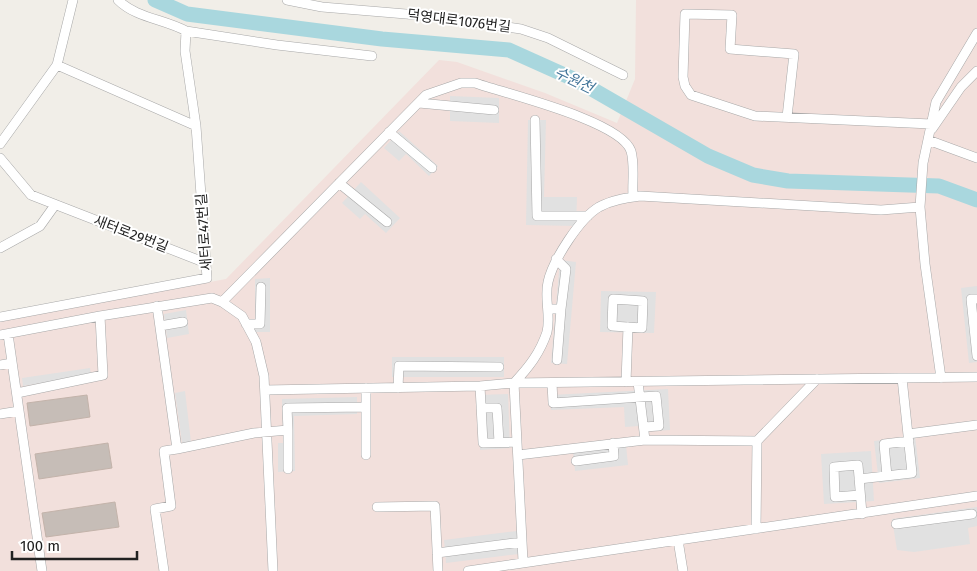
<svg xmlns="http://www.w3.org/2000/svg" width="977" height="571" viewBox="0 0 977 571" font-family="'Fira Sans','Noto Sans KR',sans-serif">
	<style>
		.military { fill: #f2e0dc }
		.parking { fill: #e1e1e1 }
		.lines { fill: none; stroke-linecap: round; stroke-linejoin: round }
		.river { stroke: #a9d7de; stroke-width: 15 }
		.building { fill: #c6bdb7; stroke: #c3b3aa }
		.minor-casing { stroke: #a8a8a8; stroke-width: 10 }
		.minor { stroke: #fff; stroke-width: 9 }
		.labels { text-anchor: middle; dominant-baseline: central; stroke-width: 4; stroke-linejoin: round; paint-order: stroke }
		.street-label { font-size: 14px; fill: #212121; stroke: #fff }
		.water-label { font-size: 15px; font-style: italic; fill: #44769a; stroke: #fff }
	</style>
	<rect width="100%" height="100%" fill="#f1eee8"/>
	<path class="military" d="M636,0H977V571H0V321L226,279L439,60L457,62L545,93L617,123L635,79Z"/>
	<path class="parking" d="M450,96L499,98V123L450,121Z
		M528,120H546L544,197H577L576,226L526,225Z
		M399,131L438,166L429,176L406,154L399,161L384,148Z
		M361,182L400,218L386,233L365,214L360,219L342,203Z
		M560,260L576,262L567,364L551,363Z
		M270,278V332H255V279Z
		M977,286V362L969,363L961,288Z
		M601,291L656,292L654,333L600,332Z
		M186,310L189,334L167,338L164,314Z
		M392,357H504V377H392Z
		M90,368L91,375L23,386L22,378Z
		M668,389L670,430L639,432V426L625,427L624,407L551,410L550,395Z
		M185,391L191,442L182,443L175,393Z
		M508,394L510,448L480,450L478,395Z
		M357,397V414L294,416L295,471L278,472V443H283L282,399Z
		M915,436L920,478L879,483L874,441Z
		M626,445L628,465L575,471L573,451Z
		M871,451L874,501L824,504L821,454Z
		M977,507V526L968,528L970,544L914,552L897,550L892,519Z
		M517,531L519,554L446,563L444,540Z"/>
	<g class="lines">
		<path class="river" d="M155,0L187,14L382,39L509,50L578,81L708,156L753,175L788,181L939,186L977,200"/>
	</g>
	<path class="building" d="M87,395L90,417L30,426L27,403Z
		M108,443L112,468L39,479L35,454Z
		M115,502L119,527L46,537L42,513Z"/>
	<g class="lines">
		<g class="minor-casing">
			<path id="minor" d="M118,0C136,18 164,19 186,31L185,51L196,126
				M287,0L322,7L430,16L521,29L548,38L623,75
				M186,31L277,45L372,56
				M419,103L494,110
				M787,117L794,54L730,49L732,15L685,14L683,77L685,86L691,95L755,116L931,124
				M535,120L537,216H588
				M932,129L961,87L977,71
				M389,132L432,168
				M928,140L977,158
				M0,144L57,65L73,0
				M0,158L31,195L206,263
				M339,183L387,222
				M0,248L40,226L55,205
				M556,259L566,269L561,309
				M613,299L643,301L642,328L612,326Z
				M977,299H971L977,356
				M222,302L426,95L461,83H475C507,94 621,121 631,151C635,165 632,183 633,197
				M157,306L177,449L164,451L171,506L155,509L164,571
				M548,309H561L557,360
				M0,317L207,278L196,126L57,65
				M246,324H260L261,287
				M160,326L183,322
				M8,334L42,571
				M0,335L100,316L212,298L222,302L242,316L256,342L264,376L273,571
				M0,365L12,363
				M941,378L925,264L920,207L923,163L936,102L977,33
				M626,382L628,327
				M552,383L553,403L656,396L659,426L644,427
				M480,386L483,443L517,442
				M366,388V407
				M398,388L399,366L499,367
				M265,390L480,386L514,383C529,367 540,353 547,332C551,316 544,298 548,282C553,260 580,218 599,207C612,200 626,198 640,196L881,210L920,207
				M17,393L103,375L100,316
				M481,408H497L499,442
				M0,414L19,411
				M288,430L287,408L366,407V455
				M908,434L977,425
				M645,440L757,441
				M177,449L254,433L288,430V469
				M518,455L645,440L638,382
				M576,461L614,456L613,443
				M887,476L884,444L909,441
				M859,479L912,473L902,378
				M860,495L835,497L834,467L858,465L862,514
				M377,507L435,506L438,571
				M896,524L972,514
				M756,529L757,441L817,379
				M678,540L683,571
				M437,553L522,542
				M523,561L514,383L977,377
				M468,571L977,496"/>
		</g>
		<use href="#minor" class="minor"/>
	</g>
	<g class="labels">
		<g class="street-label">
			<text transform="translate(459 21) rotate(7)">덕영대로1076번길</text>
			<text transform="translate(204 232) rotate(-94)">새터로47번길</text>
			<text transform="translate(131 234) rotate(21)">새터로29번길</text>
		</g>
		<g class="water-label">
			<text transform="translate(574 80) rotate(26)">수원천</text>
		</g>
	</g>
	<path d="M12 551v8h125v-8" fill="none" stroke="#212121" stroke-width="2.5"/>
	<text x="20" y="551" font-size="15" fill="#212121" stroke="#ffffff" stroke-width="4" paint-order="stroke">100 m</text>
</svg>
